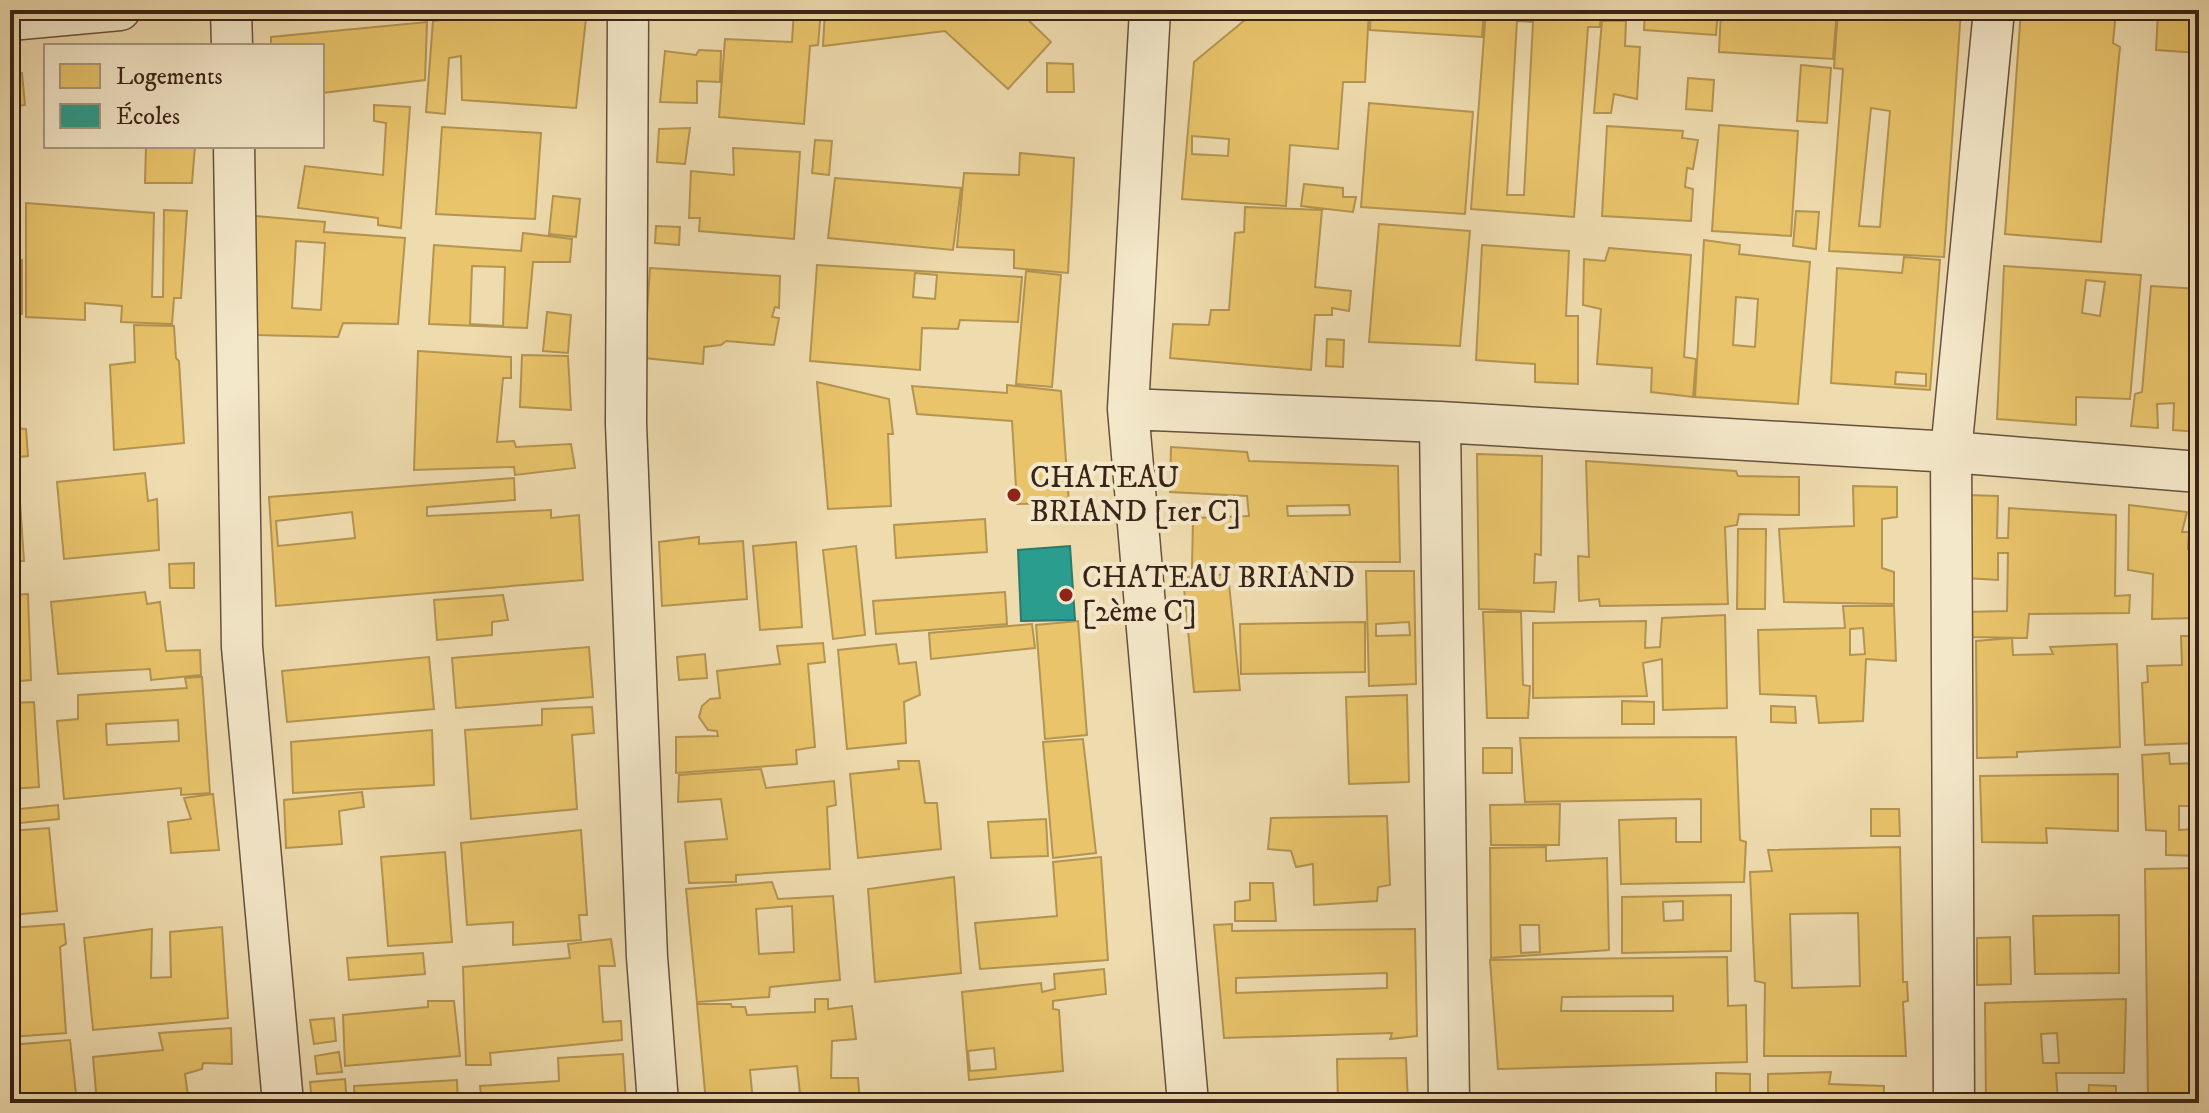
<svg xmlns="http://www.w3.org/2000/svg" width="2209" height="1113" viewBox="0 0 2209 1113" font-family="'IM FELL DW Pica',serif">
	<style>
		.homes { fill: #e9c46a; stroke: #b49451; stroke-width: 2; fill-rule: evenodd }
		.schools { fill: #2a9d8f; stroke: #2f786b; stroke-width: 2 }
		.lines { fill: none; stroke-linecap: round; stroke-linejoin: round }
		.street-casing { stroke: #67513d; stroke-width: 43 }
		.street { stroke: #f4e8ca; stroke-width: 40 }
		.poi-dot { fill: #8f2418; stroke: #f4e8ca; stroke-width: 3 }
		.labels { text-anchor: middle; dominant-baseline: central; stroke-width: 8; stroke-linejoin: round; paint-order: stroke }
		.poi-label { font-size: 30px; fill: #3a2317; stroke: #f4e8ca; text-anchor: start }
	</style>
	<rect width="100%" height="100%" fill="#eedbae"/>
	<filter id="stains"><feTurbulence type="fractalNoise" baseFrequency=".0025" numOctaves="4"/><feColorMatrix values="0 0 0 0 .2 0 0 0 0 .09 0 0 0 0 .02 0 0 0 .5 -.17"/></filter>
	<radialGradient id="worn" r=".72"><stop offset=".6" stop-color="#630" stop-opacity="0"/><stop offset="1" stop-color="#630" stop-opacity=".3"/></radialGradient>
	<path class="homes" d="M587,10L576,108L462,100L461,56L449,58L445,114L426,112L433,21L488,12L489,19Z
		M794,10H821L818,45L810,46L804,124L719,117L725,39L792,42Z
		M825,10H1018L1051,42L1008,89L945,31L823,46Z
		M1257,10H1369L1365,82H1343L1338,149L1290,145L1286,206L1182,199L1194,62ZM1192,136L1229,139L1228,156L1192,154Z
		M1371,10H1484L1482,37L1370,30Z
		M1486,10H1601L1600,27H1588L1574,217L1471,209ZM1517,21L1533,22L1524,195H1507Z
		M1645,10H1718L1716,35L1644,30Z
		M1721,10H1837L1833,59L1719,52Z
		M1838,10H1961L1944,257L1829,251L1843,69L1834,68ZM1871,108L1890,111L1880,227L1859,226Z
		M2021,10H2116L2113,43L2120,47L2101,242L2005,234Z
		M2158,13L2199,16V53L2156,50Z
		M1602,21H1626L1625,46L1640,47L1637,99L1614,94L1611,113H1594Z
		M427,22L425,80L322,93V46H271V37Z
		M699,50L721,51L720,82L697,81V103L660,102L665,51L696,55Z
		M1047,63L1073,64L1074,92H1047Z
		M1801,65L1831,68L1827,123L1797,121Z
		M22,73L25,105L10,107V74Z
		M1688,78L1714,80L1712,111L1686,109Z
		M1369,103L1473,112L1465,214L1361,207Z
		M374,105L410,107L401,228L378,225V218L298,208L305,166L383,175L386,123L374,121Z
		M1719,125L1798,131L1791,236L1712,231Z
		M1607,126L1683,131L1682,138L1698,140L1693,169L1687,168L1685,187L1693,189L1691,221L1602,216Z
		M442,127L541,133L535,219L436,214Z
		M690,128L685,164L657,162L659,129Z
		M815,140L832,141L829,175L812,173Z
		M146,146H195L192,183H145Z
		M733,148L800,152L794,239L699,231L700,218H689L691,171L734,175Z
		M1020,153L1074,158L1068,273L1014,268V250L957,247L964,173L1019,175Z
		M835,178L961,188L953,250L828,238Z
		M1304,184L1343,188V197H1356L1353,212L1301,206Z
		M553,196L580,199L576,237L549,234Z
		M26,203L154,213L152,297H163L164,210L187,211L181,298H174L172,324L121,322L122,306L85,303V320L26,317Z
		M1245,207L1322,210L1315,287L1351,291L1349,311L1332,308V315H1315L1311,370L1170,358L1173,324L1209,325L1211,310H1229L1235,233L1244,232Z
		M1796,211L1819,212L1816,249L1793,246Z
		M255,216L325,222L324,232L405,238L398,324L343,323L338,337L253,335L248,306ZM296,241L325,243L321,310L292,308Z
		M1379,224L1470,231L1460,346L1369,342Z
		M656,226L680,227L679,245L655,243Z
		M523,233L572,239L570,262H533L527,328L429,324L434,245L521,251ZM472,266L505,267L503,326L470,324Z
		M1704,240L1740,245L1739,254L1810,262L1798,404L1695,397ZM1736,297L1758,299L1755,347L1733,345Z
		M1482,245L1569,251L1566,316H1578V384L1535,382V364L1476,360Z
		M1609,248L1691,255L1684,357L1696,359L1693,397L1651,392L1652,368L1597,364L1601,309L1583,305L1584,259L1605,261Z
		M1904,257L1940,260L1930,390L1831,383L1837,268L1902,273ZM1896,372L1926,374V386L1895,384Z
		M10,260H22V314H10Z
		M817,265L1022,277L1018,322L960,320L958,329L922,328L920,370L810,361ZM915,273L937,275L935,299L913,297Z
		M2004,266L2141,275L2130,399L2076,397V425L1997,419ZM2086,280L2105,282L2100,316L2082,313Z
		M650,268L780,276L779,308L775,307L772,317L779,318L774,345L726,341L721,345L704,347L703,364L644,358Z
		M1026,271L1061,275L1052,387L1016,384Z
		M2151,286L2199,289V432L2173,430L2174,403L2157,404L2158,428L2131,426L2135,394L2142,392Z
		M547,312L571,315L568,353L543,351Z
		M134,325L174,326L176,358L179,361L184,443L114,450L110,365L135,362Z
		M1327,339L1344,340L1343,367L1326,366Z
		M418,351L511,357V378H503L497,442L514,441L516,447L571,444L575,468L515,475L514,467L414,470Z
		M522,355L568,356L571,410L520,407Z
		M10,359L13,428L26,429L28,456L10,458Z
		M817,382L889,399L893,434H888L891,506L828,509Z
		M1007,385L1061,391L1069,503L1017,504L1012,421L917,414L912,386L1007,393Z
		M1171,447L1247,452L1249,461L1398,466L1400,562H1329V570L1286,573L1285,565L1192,568L1193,518L1249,516L1247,496L1170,492ZM1349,505L1350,515L1288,516L1287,506Z
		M1477,454L1542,456L1541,555L1535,554L1534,583L1556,582L1554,612L1479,609Z
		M1586,461L1736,471L1738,476L1799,477V515L1739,514L1737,525L1725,527L1728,604L1600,606L1599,599L1579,601L1578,556L1589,557Z
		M10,473H18L24,561H10Z
		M145,473L148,501L157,499L159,550L64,559L57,482Z
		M514,478L515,500L427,507V516L551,510V518L579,515L583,580L276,606L269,497ZM352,512L355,538L278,546L276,521Z
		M1853,486L1897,487V517L1882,519V568L1894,572V604L1784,602L1779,529L1854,526Z
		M1965,495L1998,496L1997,538H2008L2009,508L2116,515L2115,596L2130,595L2129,613L2029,614L2027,638L1967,637L1966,612L2007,611L2008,553H1998V580L1965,578Z
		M2129,505L2187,512L2182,532H2189L2188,549L2199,550V618L2152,619L2153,574L2128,570Z
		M985,519L987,552L896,558L894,525Z
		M1738,529H1766L1765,609H1737Z
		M699,537V544L743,541L747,599L662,606L659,542Z
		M796,542L802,627L760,630L753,546Z
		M856,546L865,635L833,639L823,550Z
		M194,563V588H170L169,564Z
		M1366,571H1414L1416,684L1369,686ZM1409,622L1410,635L1376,636V624Z
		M1228,574L1240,690L1194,692L1183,578Z
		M145,592L147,604L160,602L166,651L200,650L201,675L151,680L150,669L58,674L51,602Z
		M1005,592L1007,624L876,634L873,601Z
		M28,594L31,680L10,682V595Z
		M503,595L508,620L492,622V635L437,640L434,600Z
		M1843,606H1894L1896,661L1866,659L1863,721L1819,723L1816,696L1760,694L1758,630L1845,628ZM1863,628L1865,654L1850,655V629Z
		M1483,612H1521L1523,685L1530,686L1528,718H1487Z
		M1725,615L1727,708L1663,710L1662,659L1643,663L1647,696L1533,698V623L1646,621L1645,648L1660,647L1662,618Z
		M1078,621L1087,735L1045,739L1036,625Z
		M1365,622V672L1241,674L1240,624Z
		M1032,624L1035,648L931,659L929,633Z
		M2181,636H2199V743L2145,745L2142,683L2148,682L2147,666L2182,665Z
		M2012,638L2013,655L2053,654L2050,647L2117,644L2120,747L2017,752V757L1977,758L1976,641Z
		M823,643L825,662L808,664L815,747L796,750L797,764L676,773V737L718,736L717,731L708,730L699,717L702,706L710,699L720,698L717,671L780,664L777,646Z
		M896,644L899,664L916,662L920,695L904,702L906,743L847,749L838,650Z
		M589,647L593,697L456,708L452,658Z
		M705,654L707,678L679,680L677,657Z
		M429,657L434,709L287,722L282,671Z
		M202,677L210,793L181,795V788L64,799L57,721L78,719V695L187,688L185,678ZM178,720L179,741L107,745L106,724Z
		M1407,695L1409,782L1349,784L1346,697Z
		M1622,701L1654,702V724H1622Z
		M34,702L39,787L10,789V703Z
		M1771,706L1795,707L1796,723L1771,722Z
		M592,707L594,733L572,735L577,809L471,819L465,730L542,725V709Z
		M432,730L434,785L293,793L291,742Z
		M1736,737L1740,840L1746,842L1744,882L1621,884L1619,820L1676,818V842H1701V799L1525,802L1520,738Z
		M1083,739L1096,853L1053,858L1043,742Z
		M1483,748H1512V773H1483Z
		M2169,753L2170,764L2199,763V856L2166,855V831L2146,830L2142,755ZM2179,806H2196V829L2179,830Z
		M898,761H919L925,803H937L941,849L858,858L850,774L899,769Z
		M761,769L766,788L834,781L836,805L827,807L830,869L736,875V882L689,883L685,842L727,839L721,799L678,802L679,775Z
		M2118,774V831L2046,828L2047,843L1982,842L1980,776Z
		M362,792L364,807L339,811L342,844L286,848L284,800Z
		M213,794L219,850L171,853L168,822L191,819L184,798Z
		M1560,804L1559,845H1491L1490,805Z
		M58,805L59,819L10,824V810Z
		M1871,809H1899L1900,836H1871Z
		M1387,816L1390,885L1378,887L1377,901L1314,905L1313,864L1296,867L1291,851L1268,849L1271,818Z
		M1046,819L1048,856L991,858L988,822Z
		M49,828L57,911L10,915V831Z
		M581,830L587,915H579L581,940L513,945V922L467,925L461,843Z
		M1546,847V861L1607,858L1609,950L1491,958L1490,848ZM1520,925H1539L1540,952L1521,953Z
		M1900,847L1903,982H1907L1908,1001L1903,1002L1906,1056H1764L1765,983L1755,981L1750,872L1772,871L1768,850ZM1858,913L1860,986L1792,988L1790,914Z
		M445,852L452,942L388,946L381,857Z
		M1101,857L1108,960L980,969L975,923L1057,916L1053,862Z
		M2199,868V1094L2148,1099L2145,869Z
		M954,877L961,973L875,982L868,889Z
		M772,882L778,899L833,896L840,980L770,987L769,997L697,1002L686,889ZM792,906L794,952L759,954L756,909Z
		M1250,883H1273L1276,921H1235V902L1250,900Z
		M1731,895V951L1622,953V897ZM1683,901V920L1664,921L1663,902Z
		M2119,915V973L2035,974L2033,916Z
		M64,924L66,944L60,947L66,1033L10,1037V928Z
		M1232,924V931L1415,929L1417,1036L1390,1039L1392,1033L1224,1038L1214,925ZM1387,973V988L1236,993V978Z
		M222,927L228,1018L93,1030L84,938L152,929L151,978L171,977L170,932Z
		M2010,937L2011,984L1977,985V938Z
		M611,939L615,966H599L603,1022L621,1021L622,1040L490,1053L491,1065H466L463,967L570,958L568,944Z
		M423,953L425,974L349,980L347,958Z
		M1727,957L1728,1006L1746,1005L1747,1062L1498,1069L1490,960ZM1673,996V1011H1561L1562,997Z
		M1104,969L1106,994L1053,1001V1009L1059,1010L1063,1071L969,1080L962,992L1041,983L1042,992L1055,989L1054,974ZM994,1048L996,1069L970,1071L968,1051Z
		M815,999H828V1009L852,1006L856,1039L832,1041L831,1078H858L860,1103H801L797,1066L750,1070L753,1103H706L697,1004H731L732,1007H745L747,1015L815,1012Z
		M2126,999L2124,1073H2056L2058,1103H1986L1985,1003ZM2057,1033L2059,1063H2043L2041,1034Z
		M428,1001H454L460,1056L345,1066L343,1015L428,1007Z
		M334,1018L336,1041L314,1044L310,1020Z
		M231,1028L232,1064L203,1063L202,1069L185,1074L189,1103H97L93,1057L163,1050L159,1033Z
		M70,1040L77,1103H10V1045Z
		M339,1052L342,1072L317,1074L315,1056Z
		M623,1054L626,1103H482L480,1086L559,1081L558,1058Z
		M1406,1058L1408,1103H1338L1337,1059Z
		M1831,1072L1829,1084L1884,1086V1103H1768V1074Z
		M1716,1073L1750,1074V1103H1716Z
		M345,1079L347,1103H312L310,1082Z
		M457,1080L458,1103H355L354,1086Z
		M2089,1085L2116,1086V1103H2088Z
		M1043,1094L1044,1103H966L968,1098Z
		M1594,1100L1595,1103H1516V1102Z"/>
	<path class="schools" d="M1070,546L1075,620L1021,621L1018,550Z"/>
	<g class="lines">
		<g class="street-casing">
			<path id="street" d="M231,10L232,46
				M628,10L626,424L647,957L658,1103
				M1150,10L1128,409L1188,1103
				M10,20L120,10
				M234,146L242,647L283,1103
				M1128,409L1440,422L1951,452L2199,472
				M1440,422L1449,1103
				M1954,1103L1951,452L1994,10"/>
		</g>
		<use href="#street" class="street"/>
	</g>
	<g class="poi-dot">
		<circle cx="1014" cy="495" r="8"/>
		<circle cx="1066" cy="595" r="8"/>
	</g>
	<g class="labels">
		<g class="poi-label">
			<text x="1030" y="478">CHATEAU<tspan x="1030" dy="34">BRIAND [1er C]</tspan></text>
			<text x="1082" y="578">CHATEAU BRIAND<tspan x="1082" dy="34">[2ème C]</tspan></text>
		</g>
	</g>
	<rect width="2209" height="1113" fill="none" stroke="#eedbae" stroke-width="40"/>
	<rect x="12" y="12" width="2185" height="1089" fill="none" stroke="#3a2317" stroke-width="4"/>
	<rect x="20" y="20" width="2169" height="1073" fill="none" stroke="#3a2317" stroke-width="2"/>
	<rect x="44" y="44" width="280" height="104" fill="#f4e8ca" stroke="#aa9982" stroke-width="2"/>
	<rect x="60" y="64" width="40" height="24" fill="#e9c46a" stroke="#aa9982" stroke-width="2"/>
	<text x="116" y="84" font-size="24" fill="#3a2317">Logements</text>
	<rect x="60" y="104" width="40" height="24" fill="#2a9d8f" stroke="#aa9982" stroke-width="2"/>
	<text x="116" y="124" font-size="24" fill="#3a2317">Écoles</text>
	<rect width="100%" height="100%" filter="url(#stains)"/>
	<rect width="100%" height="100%" fill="url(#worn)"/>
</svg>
